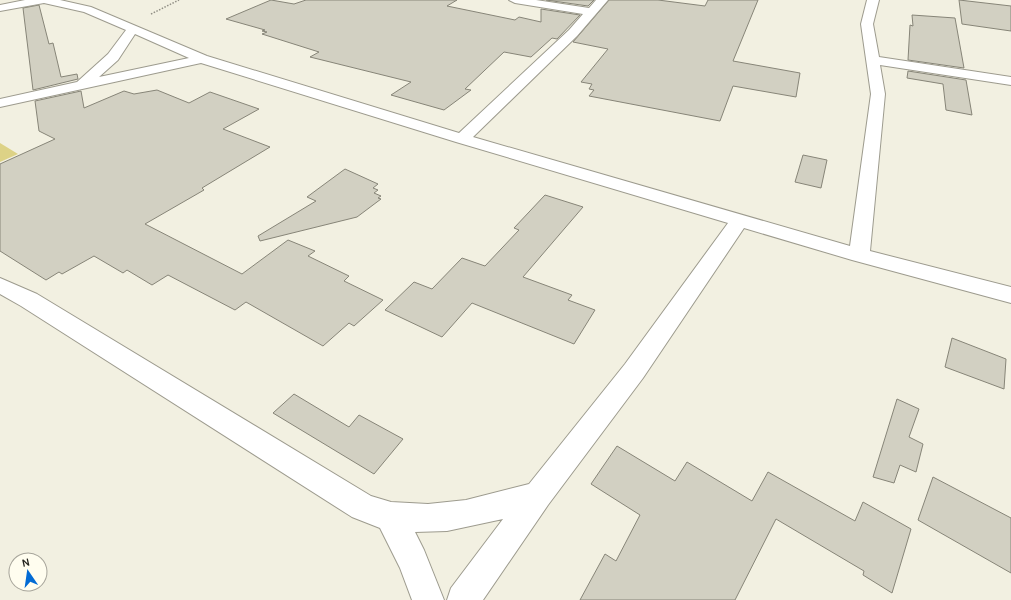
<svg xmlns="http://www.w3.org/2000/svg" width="1011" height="600" viewBox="0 0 1011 600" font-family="Karla,sans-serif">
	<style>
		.green { fill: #ddd286 }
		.building { fill: #d2d0c2; stroke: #878578 }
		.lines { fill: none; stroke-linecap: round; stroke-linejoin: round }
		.street-casing { stroke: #9d9b8e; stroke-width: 2 }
		.path { stroke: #929086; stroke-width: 1.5; stroke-dasharray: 1.5 1.5; stroke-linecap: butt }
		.street { fill: #fff; fill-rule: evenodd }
	</style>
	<rect width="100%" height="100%" fill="#f2f0e1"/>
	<path class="green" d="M0,143L18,154L0,162Z"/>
	<path class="building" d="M271,0L294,4L306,0H457L447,6L515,20L519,17L541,22V9L580,15L557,39L552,38L531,57L504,52L465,89L471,90L444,110L391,95L411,82L310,57L319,52L262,34L267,32L262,31L265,30L226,19Z
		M546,0H594L588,6Z
		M609,0H658L705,6L708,0H758L733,61L800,73L796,97L733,86L720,121L589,96L594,90L589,89L592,84L581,82L608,49L573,42Z
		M959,0L1011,6V31L962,24Z
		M39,5L49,44L53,43L61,77L77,74L78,79L33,90L23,8Z
		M912,15L955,18L964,68L908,60L910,25L913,26Z
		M908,71L966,80L972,115L946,110L943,84L907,78Z
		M157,90L189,103L210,92L259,109L223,129L270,147L202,188L204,190L145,224L242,274L288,240L315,251L308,256L349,276L344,281L383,300L354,326L349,323L323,346L246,302L235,310L168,275L152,285L127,270L123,273L94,256L62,274L59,272L46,280L0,251V164L55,139L39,131L35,101L81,91L84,108L124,91L134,94Z
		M803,155L827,160L821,188L795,182Z
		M345,169L378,184L373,188L378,190L374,193L381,196L378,198L381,199L357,217L260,241L258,236L316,201L307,197Z
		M545,195L583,207L523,277L572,295L568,300L595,310L574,344L472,303L442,337L385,310L414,282L432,289L462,258L485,266L519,230L514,228Z
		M952,338L1006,359L1004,389L945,367Z
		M294,394L349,427L359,415L403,439L374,474L273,413Z
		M897,399L919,409L909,437L923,444L916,472L900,465L894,483L873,477Z
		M617,446L675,481L687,462L752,501L768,472L855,521L863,502L911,529L892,593L863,575L864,571L776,519L735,600H580L605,554L616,561L640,515L591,484Z
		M933,477L1011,518V573L918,520Z"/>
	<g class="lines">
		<g class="street-casing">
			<path id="street" d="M25,0H60L91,7L207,56L459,133L569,30L583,14L515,3L509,0H536L589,8L596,0H608L577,36L473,137L850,246L871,94L861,24L867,0H879L873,24L879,57L1011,77V85L880,65L885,94L870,251L1011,287V303L852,260L744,228L643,378L548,505L483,600H447L451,588L503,519L447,531L415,532L424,550L444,600H412L400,568L380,528L352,517L21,306L0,294V278L37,294L371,496L391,502L428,504L466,500L529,484L625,364L728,223L456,142L201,63L0,107V99L77,82L108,54L126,30L84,12L44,3L0,11V5ZM135,34L189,58L99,77L118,60Z"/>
		</g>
		<path class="path" d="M151,14L179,0"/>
		<use href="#street" class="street"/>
	</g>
	<g transform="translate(28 572) rotate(347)"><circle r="19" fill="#fffdef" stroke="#a7a59b"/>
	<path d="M0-3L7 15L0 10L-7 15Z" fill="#036bd4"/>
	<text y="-6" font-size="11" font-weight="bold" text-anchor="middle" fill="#23221d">N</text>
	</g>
</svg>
